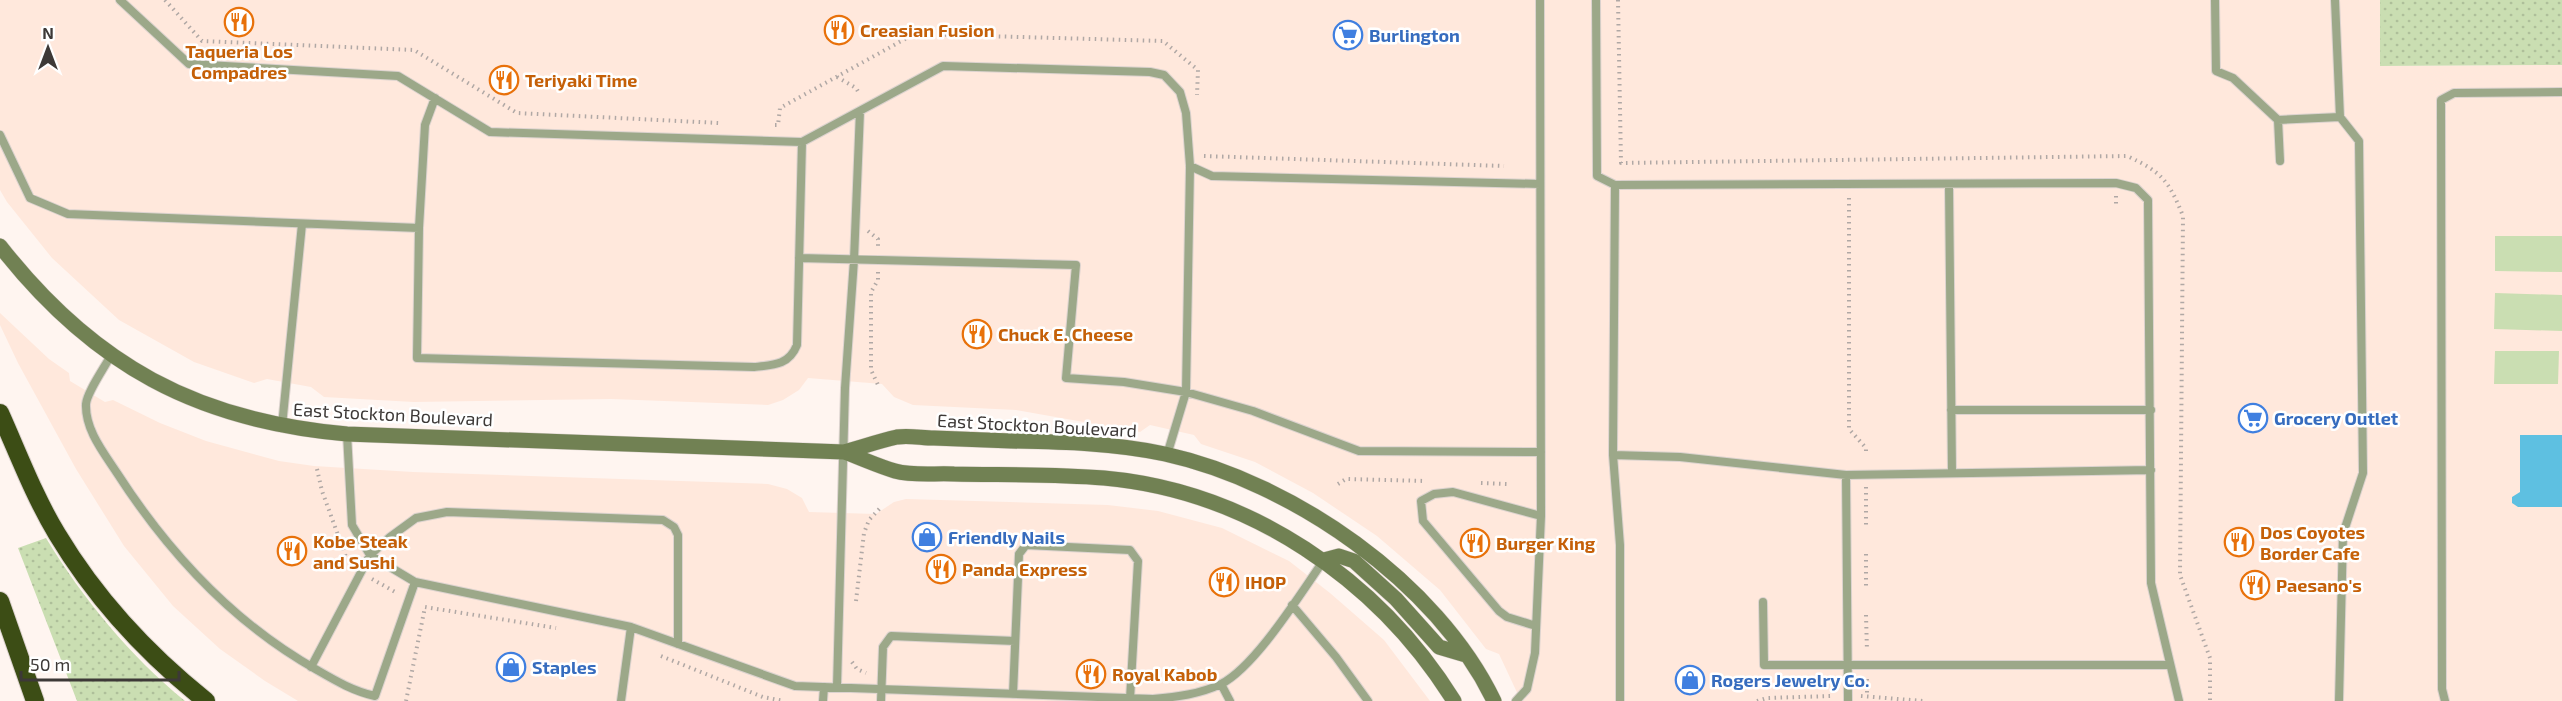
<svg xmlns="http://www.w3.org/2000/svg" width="2562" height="701" viewBox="0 0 2562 701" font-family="'Exo 2',sans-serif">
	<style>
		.commercial { fill: #ffe8dc }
		.grass { fill: url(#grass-dots) }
		.garden { fill: #cadeb2 }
		.water { fill: #5ec0e1 }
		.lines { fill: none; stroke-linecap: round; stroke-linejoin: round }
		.lane-casing { stroke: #dcd3cf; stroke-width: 10 }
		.secondary-casing { stroke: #dcd3cf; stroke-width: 16 }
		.highway-casing { stroke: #dcd3cf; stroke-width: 20 }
		.path { stroke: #b0a8a5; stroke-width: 4; stroke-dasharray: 1.5 4.5; stroke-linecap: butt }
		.lane { stroke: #9ca889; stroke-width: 8 }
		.secondary { stroke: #718153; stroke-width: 15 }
		.highway { stroke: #3c4d15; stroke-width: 18 }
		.labels { text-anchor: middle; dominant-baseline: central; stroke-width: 5; stroke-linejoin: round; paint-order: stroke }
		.food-label { font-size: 18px; font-weight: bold; fill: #c56008; stroke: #fff; text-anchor: start }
		.shop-label { font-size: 18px; font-weight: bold; fill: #366cbe; stroke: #fff; text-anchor: start }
		.street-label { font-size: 18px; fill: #3d3937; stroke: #fff }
	</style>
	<defs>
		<pattern id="grass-dots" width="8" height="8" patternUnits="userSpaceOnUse" patternTransform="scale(1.5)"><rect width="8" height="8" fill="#cadeb2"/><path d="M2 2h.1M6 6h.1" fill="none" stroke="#aebf9a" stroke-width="1.8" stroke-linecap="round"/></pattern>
	</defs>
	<rect width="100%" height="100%" fill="#fff5f0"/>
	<path class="commercial" d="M0,0H2380V66L2562,65V701H1521L1499,654L1486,649L1440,590L1377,536L1313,493L1255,462L1201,444L1194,435L1150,425L1140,432L1016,410L913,405L894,397L882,384L808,378L799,390L783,400L768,405L611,399L414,402L324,397L311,387L267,379L254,383L194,362L119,320L52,258L7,202L0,190Z
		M0,313L49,359L69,373L70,381L105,402L113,400L160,423L206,441L279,461L314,466L413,472L768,484L787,489L802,498L809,512L876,514L894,502L906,499L1108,505L1158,511L1222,528L1289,561L1330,593L1384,640L1430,701H298L265,681L220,649L173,606L124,546L76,469L18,363L0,325Z"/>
	<path class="grass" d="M2380,0H2562V65L2380,66Z
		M46,538C83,599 130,656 185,701H77L18,548Z"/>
	<path class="garden" d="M2495,236H2562V272L2495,271Z
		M2495,293L2562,295V331L2494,329Z
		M2495,351H2559L2558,384H2494Z"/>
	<path class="water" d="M2520,435H2562V507H2518L2512,503V497L2520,492Z"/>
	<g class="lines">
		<g class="lane-casing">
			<path id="lane" d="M120,0L189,64L398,76L490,132L802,142L943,66L1150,72L1164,75L1180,92L1186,113L1190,166L1186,392L1167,455
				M1596,0L1597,176L1615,185L2116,183L2136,188L2148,200L2151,583L2179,701
				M2215,0L2216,71L2233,78L2278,120L2280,161
				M2335,0L2340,117L2359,141L2363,473L2343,534L2339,701
				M435,98L425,125L419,228L417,358L754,367C774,365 789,365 797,345L802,142
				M2278,120L2340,117
				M0,135L30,198L68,214L419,228
				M1190,166L1212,176L1540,184
				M1615,185L1613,455L1620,545V701
				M1949,185L1952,473
				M799,258L1076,265L1066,378L1124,382L1186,392L1253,411L1359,451L1541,452
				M111,355C105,367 87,392 86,404C85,430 104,453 117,473C168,552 235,624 317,670C336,681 353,691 375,696L415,582
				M1951,410H2151
				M282,426L302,224
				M347,434L352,525L370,555L415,582L631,627L795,686L1153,699C1177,697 1200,694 1221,684C1256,666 1300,594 1324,560
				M1613,455L1680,457L1846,475L2151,470
				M1846,475L1848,701
				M1763,602L1764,665H2170
				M1292,605L1336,657L1368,701
				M1536,626L1507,617L1499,611L1423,521L1421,501L1434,494L1453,492L1541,516
				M311,667L370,555L390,537L416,518L447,512L663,520L674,527L678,535V644
				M1221,684L1230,701
				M837,687L845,388L854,260L860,111
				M1013,694L1019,554L1026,545L1130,550L1138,561L1130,699
				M621,701L631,627
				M823,701L824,687
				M881,701L883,647L891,636L1015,641
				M1516,701L1527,689L1535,653L1541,516L1540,0
				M2445,701L2442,689L2441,100L2454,93L2562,92"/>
		</g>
		<g class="secondary-casing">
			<path id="secondary" d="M0,246C93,365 197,421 347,434L844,452C862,447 879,441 897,437C909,435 922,438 934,438C959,439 985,440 1011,441C1062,442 1114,443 1165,454C1292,482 1437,582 1494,701
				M844,452C861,458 878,466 895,471C913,476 935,473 954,474C1004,475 1054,474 1104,478C1249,491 1378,579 1454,701
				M1324,560L1339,556L1354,561L1396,599L1439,647L1466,655"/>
		</g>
		<g class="highway-casing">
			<path id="highway" d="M0,413C18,453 34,496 57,534C96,599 147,654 206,701
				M0,601L35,701"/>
		</g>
		<path class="path" d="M165,0L202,41L414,50L517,113L719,123
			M1618,0L1621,163L2127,156C2162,172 2169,181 2183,216L2180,575L2210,658V701
			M837,77L856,88L860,95
			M775,125H778L780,108L914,34L1163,41L1198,70L1197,95
			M1204,156L1504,166
			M2116,196V207
			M1849,198V429L1866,448V455
			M868,231L878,239V246
			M878,272V280L871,292V370L879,387
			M317,469L322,491L346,557L351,561
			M1481,483L1508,484
			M1338,484L1346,479L1426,481
			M1866,487V529
			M1866,554V590
			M372,579L397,593
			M856,601L864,533L869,520L882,506
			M1866,615L1867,651
			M661,656L763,697L784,701
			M852,662L857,669L866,673
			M1867,679V696
			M1861,696L1923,701
			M406,701L425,607L556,628
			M1757,701L1767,698L1831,696"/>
		<use href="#lane" class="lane"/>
		<use href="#secondary" class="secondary"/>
		<use href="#highway" class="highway"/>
	</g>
	<defs>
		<g id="restaurant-ring" transform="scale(1.5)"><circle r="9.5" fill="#fff" stroke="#e8710a" stroke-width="1.5"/><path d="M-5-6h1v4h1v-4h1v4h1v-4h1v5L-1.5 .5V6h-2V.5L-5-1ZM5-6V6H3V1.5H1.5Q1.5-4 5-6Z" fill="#e8710a"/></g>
		<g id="supermarket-ring" transform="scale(1.5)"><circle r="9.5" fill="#fff" stroke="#3f7fe0" stroke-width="1.5"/><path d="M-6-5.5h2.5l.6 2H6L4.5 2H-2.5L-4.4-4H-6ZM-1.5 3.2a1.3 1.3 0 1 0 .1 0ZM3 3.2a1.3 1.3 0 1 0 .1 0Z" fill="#3f7fe0"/></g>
		<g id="shop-ring" transform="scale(1.5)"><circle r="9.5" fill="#fff" stroke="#3f7fe0" stroke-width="1.5"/><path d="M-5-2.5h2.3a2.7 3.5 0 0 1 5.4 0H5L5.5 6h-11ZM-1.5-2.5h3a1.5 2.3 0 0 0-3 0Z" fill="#3f7fe0"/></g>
	</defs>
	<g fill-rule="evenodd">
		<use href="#restaurant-ring" x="239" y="22"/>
		<use href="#restaurant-ring" x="839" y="30"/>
		<use href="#supermarket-ring" x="1348" y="35"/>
		<use href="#restaurant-ring" x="504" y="80"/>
		<use href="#restaurant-ring" x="977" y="334"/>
		<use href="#supermarket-ring" x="2253" y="418"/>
		<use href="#shop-ring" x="927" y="537"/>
		<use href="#restaurant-ring" x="2239" y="542"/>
		<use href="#restaurant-ring" x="1475" y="543"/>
		<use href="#restaurant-ring" x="292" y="551"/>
		<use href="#restaurant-ring" x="941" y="569"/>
		<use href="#restaurant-ring" x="1224" y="582"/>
		<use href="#restaurant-ring" x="2255" y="585"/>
		<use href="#shop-ring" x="511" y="667"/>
		<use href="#restaurant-ring" x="1091" y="674"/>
		<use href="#shop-ring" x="1690" y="680"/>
	</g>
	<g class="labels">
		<g class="food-label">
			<text x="860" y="30">Creasian Fusion</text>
			<text x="239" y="51" text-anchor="middle">Taqueria Los<tspan x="239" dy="21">Compadres</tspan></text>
			<text x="525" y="80">Teriyaki Time</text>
			<text x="998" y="334">Chuck E. Cheese</text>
			<text x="2260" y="532">Dos Coyotes<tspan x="2260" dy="21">Border Cafe</tspan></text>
			<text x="313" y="541">Kobe Steak<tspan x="313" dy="21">and Sushi</tspan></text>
			<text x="1496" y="543">Burger King</text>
			<text x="962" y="569">Panda Express</text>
			<text x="1245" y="582">IHOP</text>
			<text x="2276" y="585">Paesano's</text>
			<text x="1112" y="674">Royal Kabob</text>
		</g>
		<g class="shop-label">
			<text x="1369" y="35">Burlington</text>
			<text x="2274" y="418">Grocery Outlet</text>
			<text x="948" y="537">Friendly Nails</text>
			<text x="532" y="667">Staples</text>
			<text x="1711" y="680">Rogers Jewelry Co.</text>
		</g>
		<g class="street-label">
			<text transform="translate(393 414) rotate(3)">East Stockton Boulevard</text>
			<text transform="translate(1037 425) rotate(3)">East Stockton Boulevard</text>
		</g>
	</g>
	<g transform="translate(48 48)" stroke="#ffffff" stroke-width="4.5" paint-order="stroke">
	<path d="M0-4.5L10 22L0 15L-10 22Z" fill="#3d3937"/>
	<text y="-9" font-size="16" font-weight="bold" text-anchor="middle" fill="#3d3937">N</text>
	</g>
	<path d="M21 671v9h158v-9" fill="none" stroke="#3d3937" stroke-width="3"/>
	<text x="30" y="671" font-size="18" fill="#3d3937" stroke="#ffffff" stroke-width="4.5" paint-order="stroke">50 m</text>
</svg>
